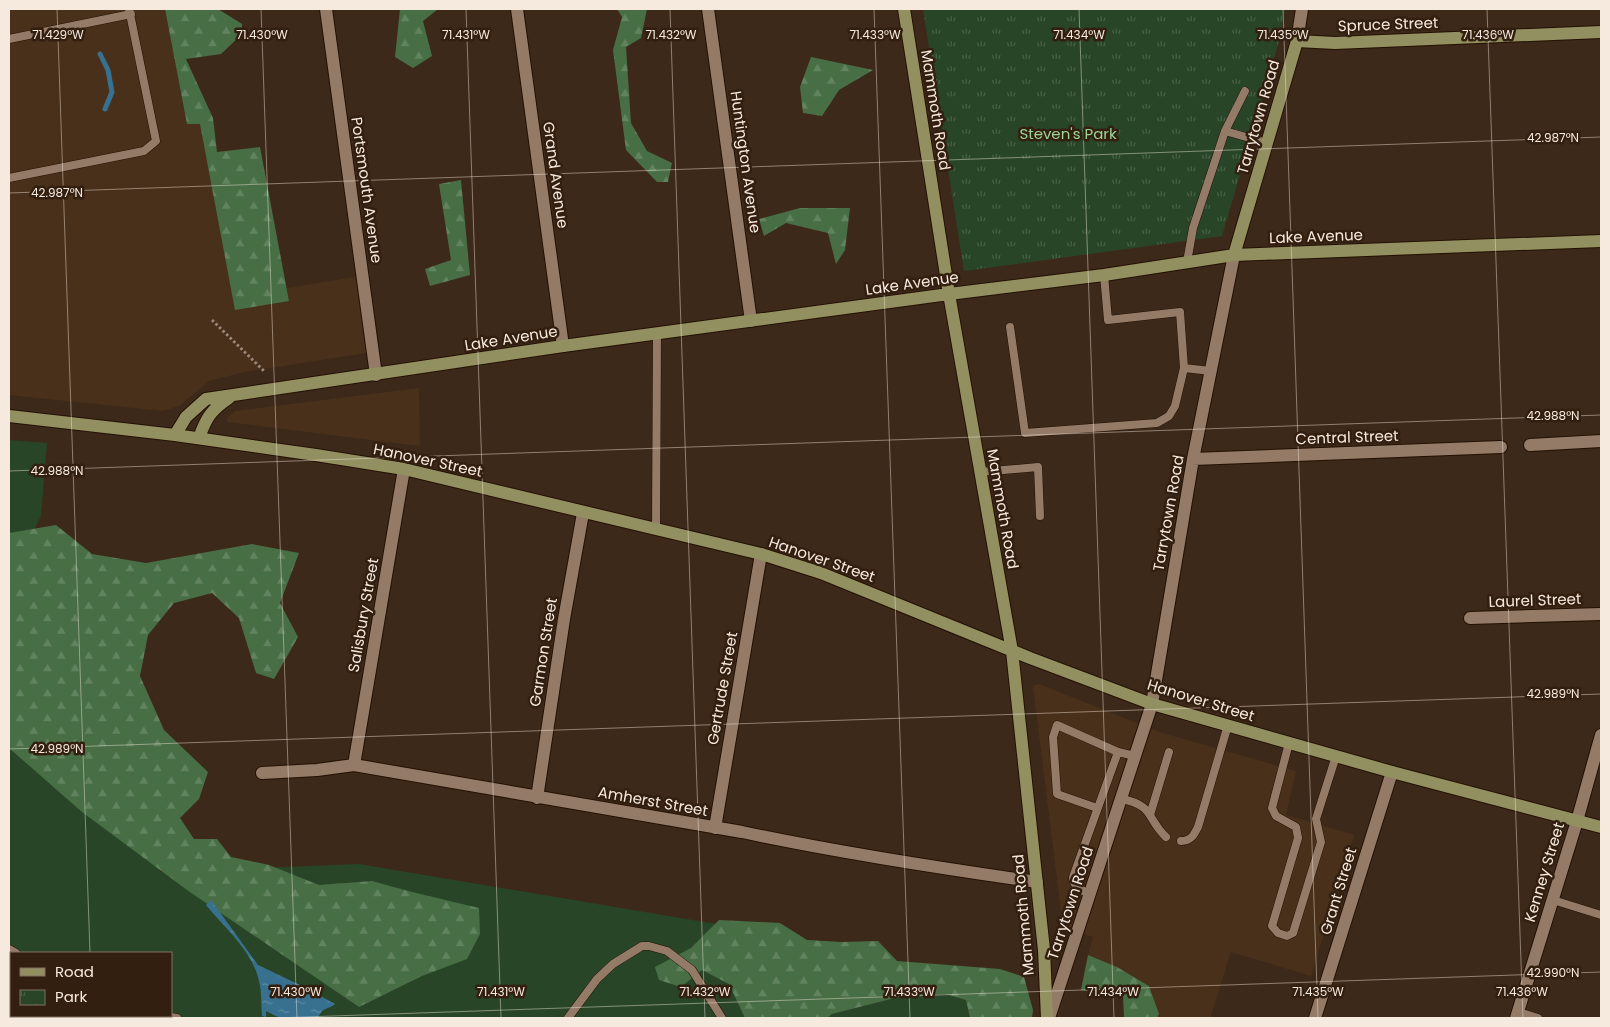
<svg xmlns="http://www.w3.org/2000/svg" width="1610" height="1027" viewBox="0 0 1610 1027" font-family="Poppins,sans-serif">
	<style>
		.built { fill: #49301a }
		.grass { fill: #284627; fill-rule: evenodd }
		.forest { fill: url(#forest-firs) }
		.park { fill: url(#park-tufts) }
		.water { fill: url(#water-ripples) }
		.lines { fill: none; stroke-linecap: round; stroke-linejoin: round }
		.stream { stroke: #387190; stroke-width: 5 }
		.lane-casing { stroke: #241103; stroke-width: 9 }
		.street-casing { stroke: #241103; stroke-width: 14 }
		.secondary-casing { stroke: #241103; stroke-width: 14 }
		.path { stroke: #9a897c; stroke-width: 3; stroke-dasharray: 2.5 2.5; stroke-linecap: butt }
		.lane { stroke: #937b68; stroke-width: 8 }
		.street { stroke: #937b68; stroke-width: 12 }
		.secondary { stroke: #929061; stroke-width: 12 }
		.ticks { fill: none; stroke: #f6e9de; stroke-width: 1; stroke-opacity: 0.45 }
		.labels { text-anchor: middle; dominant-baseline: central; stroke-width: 5; stroke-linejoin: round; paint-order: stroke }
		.street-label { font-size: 15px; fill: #f6e9de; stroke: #331f0f }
		.park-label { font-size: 15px; fill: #9ad697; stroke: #331f0f }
		.ticks-label { font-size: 12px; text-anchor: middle; fill: #f6e9de; stroke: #331f0f; stroke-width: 5; stroke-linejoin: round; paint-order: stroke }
	</style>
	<defs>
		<pattern id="forest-firs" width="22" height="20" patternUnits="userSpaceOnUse" patternTransform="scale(1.25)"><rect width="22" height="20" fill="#476e45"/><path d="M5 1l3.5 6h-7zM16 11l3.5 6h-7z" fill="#62835f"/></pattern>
		<pattern id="park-tufts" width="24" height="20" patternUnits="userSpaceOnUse" patternTransform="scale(1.25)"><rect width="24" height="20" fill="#284627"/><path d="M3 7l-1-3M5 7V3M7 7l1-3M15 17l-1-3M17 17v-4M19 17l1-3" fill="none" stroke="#486146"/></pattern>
		<pattern id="water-ripples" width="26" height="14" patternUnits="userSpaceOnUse" patternTransform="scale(1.25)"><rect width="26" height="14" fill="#387190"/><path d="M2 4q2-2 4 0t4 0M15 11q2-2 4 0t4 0" fill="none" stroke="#5f8ca4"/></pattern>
	</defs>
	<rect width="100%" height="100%" fill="#3d2919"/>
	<path class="built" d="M9,9H165L187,124H200L289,301L287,288L367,275L379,351L245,372L209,381L179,406L163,411L9,395Z
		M419,388L420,446L227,422V418L235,411Z
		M1039,684L1159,732L1296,771L1286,815L1354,835L1311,976L1231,952L1210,1018H1157L1158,1013L1149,986L1117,967L1088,955L1093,937L1063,928L1033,686Z"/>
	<path class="grass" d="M9,440L47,443L41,516L9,579Z
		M9,651L161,872L359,864L716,924L780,1018H9ZM11,953H171V1016H11Z
		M945,994L966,1000L970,1018H827L832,1014L899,997Z"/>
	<path class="forest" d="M165,9H218L242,24V34L221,54L186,59L213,118L217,152L260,147L289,301L235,310L200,124H187Z
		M400,9H438L423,21L432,56L413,68L395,57Z
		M617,9H647L641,38L626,47L631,123L647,151L672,163L668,182H657L626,150L613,50L622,17Z
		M811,57L873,70L839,90L822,116L803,113L800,87Z
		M461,180L470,275L430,286L425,269L451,260L439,184Z
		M800,208H850L845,250L836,264L828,233L786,223L764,236L759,219Z
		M56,525L92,554L146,563L252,544L299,553L280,603L298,637L274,679L256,673L239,618L212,593L174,603L148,635L140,676L164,730L208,772L199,799L180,818L194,839H217L231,857L269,865L319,885L372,881L412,892L479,908L480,934L467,959L422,976L359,1007L187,890L82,812L9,748V533Z
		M719,920L780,923L807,940L841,942L878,941L897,961L1000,969L1024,977L1033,1010L1032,1018H970L966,1000L945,994L899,997L832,1014L827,1018H745L729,984L702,970L681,987L659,980L655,967L691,948Z
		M1088,955L1117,967L1149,986L1159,1014L1157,1018H1124L1123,996L1081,990Z
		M9,957L11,959V1005L9,1004Z
		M38,1016H139L146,1018H45Z"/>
	<path class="park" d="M923,9H1285L1279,41L1222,236L964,271Z"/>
	<path class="water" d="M211,900L258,965L304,987L335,1004C327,1011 324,1005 318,1018H280L266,1011V1017L262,1016C261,1005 262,992 259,981C253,952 225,928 206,905Z"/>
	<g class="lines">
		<path class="stream" d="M100,54L108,70L112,92L105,109"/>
		<g class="lane-casing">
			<path id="lane" d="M9,39L131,14
				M1225,131L1245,91
				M9,178L144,151L156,141L129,9
				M1187,262L1193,228L1225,131L1267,143
				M1010,327L1025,433L1157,423L1169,416L1175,406L1184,368L1180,312L1108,320L1104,275
				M1184,368L1211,371
				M980,472L1038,467L1040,516
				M656,529L657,333
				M1289,743L1272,808L1276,816L1296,827L1298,838L1272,926L1278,933L1287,936L1293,933L1321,842L1316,819L1336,756
				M1122,799C1155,806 1146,818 1166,837
				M1097,808L1057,794L1053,737L1057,725L1118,752L1135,756
				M1150,815L1169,752
				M1181,841C1191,841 1194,835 1198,827L1228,725
				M1090,895C1082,890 1073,887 1073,877L1118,752
				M1553,900L1601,915
				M9,949L16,953
				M1518,1012L1538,1018
				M165,1016L177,1018
				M568,1018L597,979L613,964L642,946H649L667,951L692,970L722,1018"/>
		</g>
		<g class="street-casing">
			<path id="street" d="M326,9L376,375
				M517,9L563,346
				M708,9L751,321
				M1297,41L1302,9
				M1530,445L1601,441
				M1193,459L1501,447
				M1470,618L1601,614
				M354,765L404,469
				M262,773L317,770L354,765L742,832C840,853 938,868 1037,882
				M537,798L564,619L583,513
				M715,828L761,554
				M1049,1018L1152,704L1193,459L1234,255
				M1315,1018L1392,772
				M1516,1018L1577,821L1601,735"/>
		</g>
		<g class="secondary-casing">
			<path id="secondary" d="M904,9L949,294L1012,651L1044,950L1047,1018
				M1234,255L1297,41L1335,43L1601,32
				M9,416L175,435L316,455L404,469L761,554L821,573L1030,658L1152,704L1392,772L1601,827
				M175,435L186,417L206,399L563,346L949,294L1104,275L1234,255L1601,241
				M199,438C206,418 211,410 229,398"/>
		</g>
		<path class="path" d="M212,320L265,372"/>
		<use href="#lane" class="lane"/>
		<use href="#street" class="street"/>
		<use href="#secondary" class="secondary"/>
	</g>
	<path class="ticks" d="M57,9L90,953M261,9L297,1018M466,9L501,1018M670,9L705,1018M874,9L910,1018M1079,9L1114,1018M1283,9L1318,1018M1487,9L1523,1018M9,193L1601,137M9,471L1601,415M9,749L1601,694M92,1016V1018M275,1018L1601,972"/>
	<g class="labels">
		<g class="street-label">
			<text transform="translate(1388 24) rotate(-2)">Spruce Street</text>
			<text transform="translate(936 110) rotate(81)">Mammoth Road</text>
			<text transform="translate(1258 117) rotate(-74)">Tarrytown Road</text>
			<text transform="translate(746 162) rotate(82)">Huntington Avenue</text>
			<text transform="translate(556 175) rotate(82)">Grand Avenue</text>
			<text transform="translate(367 190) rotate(82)">Portsmouth Avenue</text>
			<text transform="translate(1316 236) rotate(-2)">Lake Avenue</text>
			<text transform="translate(912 283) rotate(-8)">Lake Avenue</text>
			<text transform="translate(511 338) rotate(-9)">Lake Avenue</text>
			<text transform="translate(1347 437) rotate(-2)">Central Street</text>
			<text transform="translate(428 460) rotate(12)">Hanover Street</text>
			<text transform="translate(1003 509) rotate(80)">Mammoth Road</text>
			<text transform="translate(1168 513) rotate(-80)">Tarrytown Road</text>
			<text transform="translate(822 559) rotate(19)">Hanover Street</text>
			<text transform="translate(1535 600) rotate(-2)">Laurel Street</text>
			<text transform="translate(363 615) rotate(-80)">Salisbury Street</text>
			<text transform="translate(543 652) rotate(-81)">Garmon Street</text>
			<text transform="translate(722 688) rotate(-80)">Gertrude Street</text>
			<text transform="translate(1201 700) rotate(17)">Hanover Street</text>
			<text transform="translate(653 801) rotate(10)">Amherst Street</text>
			<text transform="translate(1544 872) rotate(-73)">Kenney Street</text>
			<text transform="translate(1338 891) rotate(-73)">Grant Street</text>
			<text transform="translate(1070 903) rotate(-72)">Tarrytown Road</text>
			<text transform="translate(1023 915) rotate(-95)">Mammoth Road</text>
		</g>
		<g class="park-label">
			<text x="1068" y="133">Steven's Park</text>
		</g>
	</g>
	<g class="ticks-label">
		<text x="58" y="39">71.429°W</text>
		<text x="262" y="39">71.430°W</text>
		<text x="466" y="39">71.431°W</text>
		<text x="671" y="39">71.432°W</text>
		<text x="875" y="39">71.433°W</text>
		<text x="1079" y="39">71.434°W</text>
		<text x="1283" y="39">71.435°W</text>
		<text x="1488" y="39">71.436°W</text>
		<text x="1553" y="142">42.987°N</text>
		<text x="57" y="197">42.987°N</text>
		<text x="1553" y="420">42.988°N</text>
		<text x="57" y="475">42.988°N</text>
		<text x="1553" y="698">42.989°N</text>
		<text x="57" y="753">42.989°N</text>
		<text x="1553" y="977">42.990°N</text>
		<text x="296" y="996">71.430°W</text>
		<text x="501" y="996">71.431°W</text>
		<text x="705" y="996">71.432°W</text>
		<text x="909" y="996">71.433°W</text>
		<text x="1113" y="996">71.434°W</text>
		<text x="1318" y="996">71.435°W</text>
		<text x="1522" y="996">71.436°W</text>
	</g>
	<rect width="1610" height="1027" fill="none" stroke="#f6e9de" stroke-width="20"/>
	<rect x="10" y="952" width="162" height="65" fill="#331f0f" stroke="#817062"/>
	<rect x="20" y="968" width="25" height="8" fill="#929061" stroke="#817062"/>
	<text x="55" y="977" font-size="15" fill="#f6e9de">Road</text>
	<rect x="20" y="990" width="25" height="15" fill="url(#park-tufts)" stroke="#817062"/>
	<text x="55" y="1002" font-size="15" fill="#f6e9de">Park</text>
</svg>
